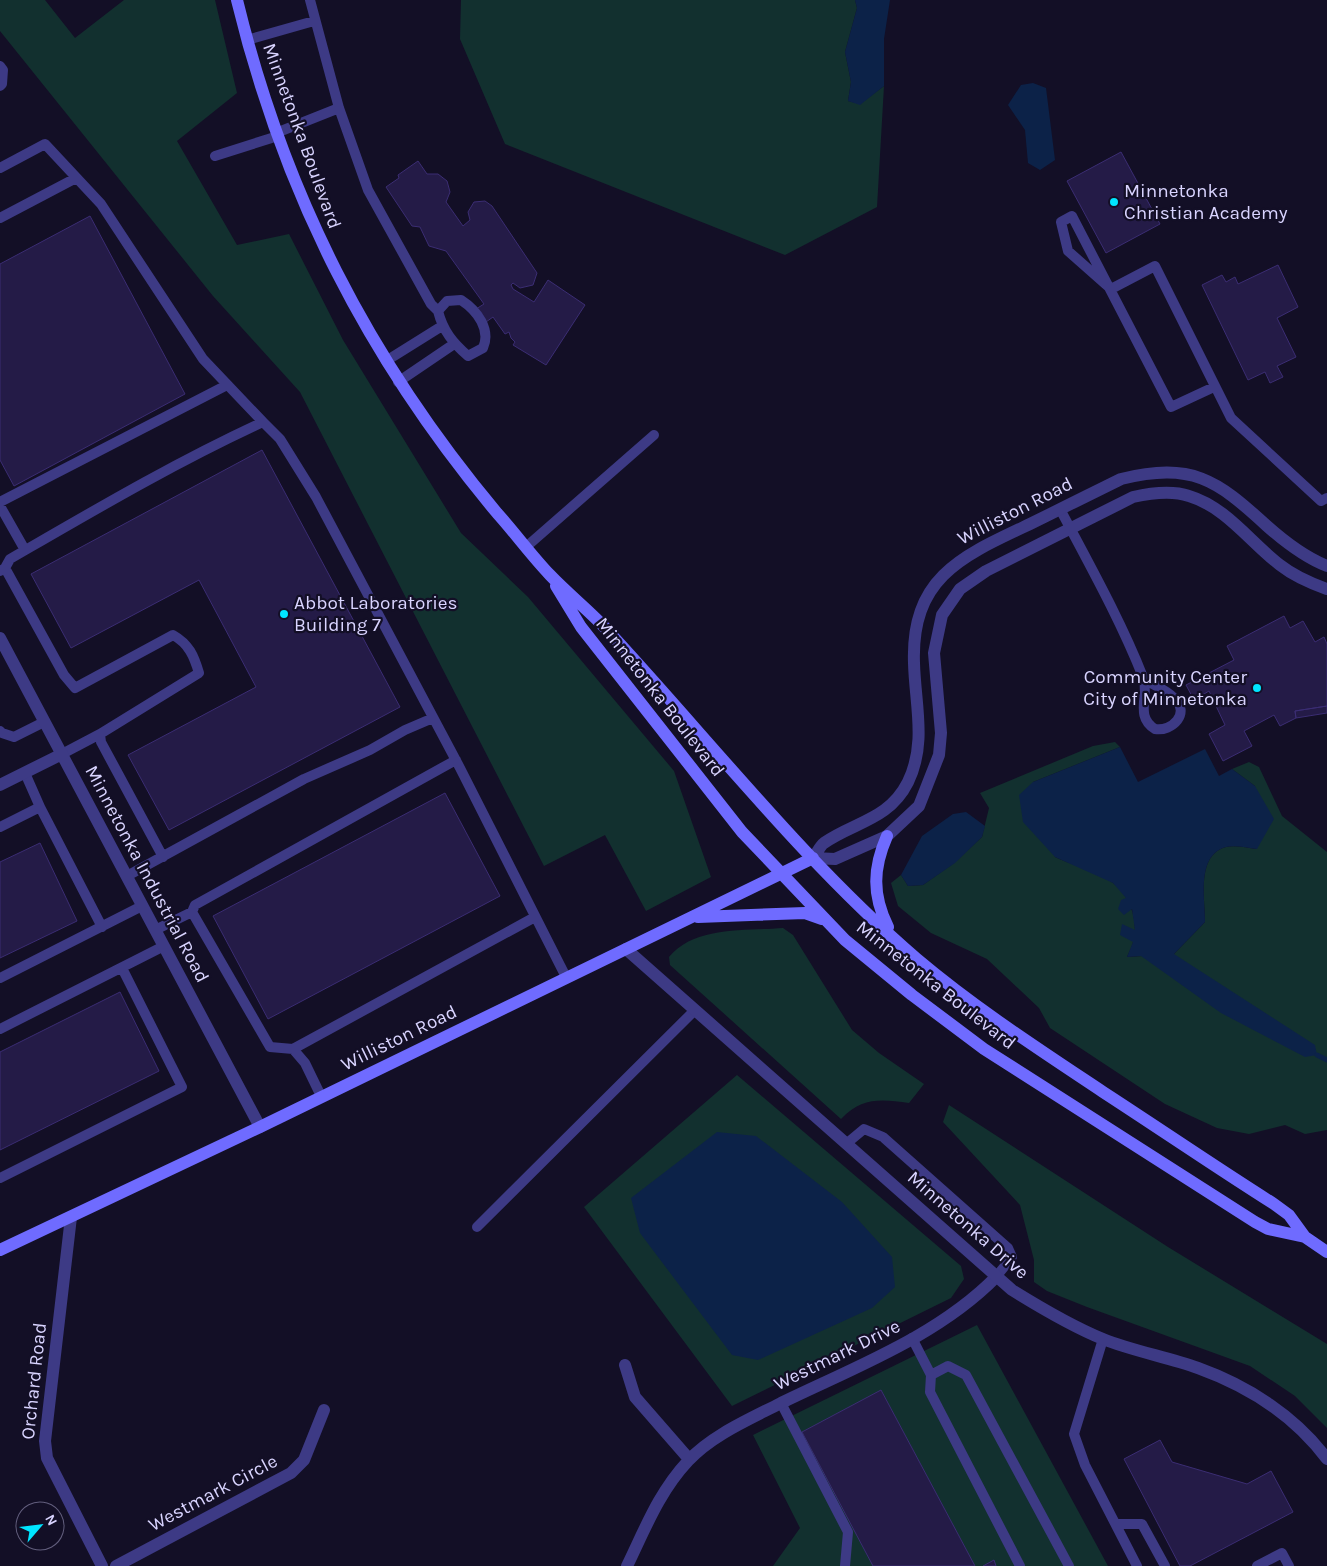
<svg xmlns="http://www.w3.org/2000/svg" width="1327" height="1566" viewBox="0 0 1327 1566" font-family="Karla,sans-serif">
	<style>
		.green { fill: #12302f }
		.water { fill: #0c2248 }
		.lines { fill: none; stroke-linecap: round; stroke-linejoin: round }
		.stream { stroke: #0c2248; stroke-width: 5 }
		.building { fill: #241b47; stroke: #3b2d73 }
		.service { stroke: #3d3a85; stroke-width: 10 }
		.minor { stroke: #3d3a85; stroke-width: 12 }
		.tertiary { stroke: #3d3a85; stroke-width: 12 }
		.secondary { stroke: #6f6bff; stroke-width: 12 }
		.poi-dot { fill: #00e5ff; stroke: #130f26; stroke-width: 2 }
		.labels { text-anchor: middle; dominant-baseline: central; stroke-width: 4.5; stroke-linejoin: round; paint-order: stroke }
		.street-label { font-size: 19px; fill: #d9d4ff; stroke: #130f26 }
		.poi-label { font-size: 19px; fill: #d9d4ff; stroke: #130f26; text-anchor: start }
	</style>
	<rect width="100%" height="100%" fill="#130f26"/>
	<path class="green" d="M0,0H45L75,38L124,0H215L237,93L177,141L237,245L289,234L343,340L461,533L528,597L674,771L711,877L646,911L605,835L544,866L300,392L213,296L0,31Z
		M461,0H855L857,8L845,52L851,82L848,101L860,104L884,86L877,207L785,255L505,144L460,39Z
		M1115,742L1120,747L1033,782L1055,857C1072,865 1098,872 1113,883C1130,895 1139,922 1133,942C1132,947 1129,952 1127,957L1174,954L1205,922C1205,899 1196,855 1226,847C1235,845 1248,848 1257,849L1255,786L1232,769L1249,762L1259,767L1282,816L1327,852V1130L1305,1134L1285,1125L1249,1134L1217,1128L1165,1104L1050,1028L1039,1008L987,959L931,933L898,906L891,883L901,875L908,886L923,885L954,863L982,837L989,808L980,793L1093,746Z
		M783,928L793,935L852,1030L879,1053L924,1084L909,1103C881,1099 862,1097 841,1119L670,965L669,957C694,926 747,931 783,928Z
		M737,1075L961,1266L964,1279L951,1298L732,1406L584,1207Z
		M949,1105L1168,1247L1327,1344V1428L1295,1396L1250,1366L1087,1307L1047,1291L1034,1282V1260L1020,1205L943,1122Z
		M977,1325L1108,1566H773L800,1528L753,1435Z"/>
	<path class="water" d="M855,0H890L884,39V86L860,105L848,101L851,82L845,52L857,8Z
		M1033,83L1046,88L1055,160L1040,170L1028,163L1025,130L1008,105L1021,85Z
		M1120,747L1138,782L1205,749L1219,776L1232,769L1255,786L1274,819L1257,849C1248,848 1235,845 1226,847C1196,855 1205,899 1205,922L1174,954L1315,1045L1317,1055L1305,1057L1221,1013L1141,956L1127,957L1133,942L1120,935L1122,924L1135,930L1132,909L1124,915L1118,909L1121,900L1126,898L1113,883L1055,857L1023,822L1019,795L1033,782Z
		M966,812L985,826L982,837L955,863L923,885L908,886L901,875L922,836L953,814Z
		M717,1132L756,1136L842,1202L892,1257L895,1287L872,1308L758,1360L732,1355L640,1233L631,1198Z"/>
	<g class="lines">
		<path class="stream" d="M1317,1055L1327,1060"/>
	</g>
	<path class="building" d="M1121,152L1160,224L1106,253L1067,181Z
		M418,161L427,174H438L447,181L450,192L446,202L463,226L470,220L468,212L474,202L485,201L492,206L537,273L533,285L520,288L513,283L511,285L513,289L534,302L548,280L585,305L546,365L513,345L515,342L511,338L509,332L505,334L493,317L486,322L476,309L484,304L446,251L429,246L420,227L412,226L386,187L399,178L398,175Z
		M90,216L185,394L14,486L0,460V264Z
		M1278,265L1298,307L1277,318L1296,357L1277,366L1283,377L1270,383L1265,372L1248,380L1202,285L1222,275L1226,282L1235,277L1238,284Z
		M262,450L400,707L169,830L128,755L256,687L199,580L71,648L31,574Z
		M1284,616L1290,628L1303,621L1315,642L1324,637L1327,644V706L1295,711L1296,718L1280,726L1274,715L1244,731L1252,746L1223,761L1209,734L1225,725L1209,691L1194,700L1186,685L1234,660L1227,646Z
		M1327,706V713L1296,718L1295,711Z
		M445,793L500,896L268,1019L213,916Z
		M40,843L77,921L0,958V862Z
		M120,992L159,1071L0,1150V1052Z
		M881,1390L975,1566H873L802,1432Z
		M1160,1440L1172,1462L1247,1484L1271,1471L1293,1512L1190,1566H1180L1124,1459Z
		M994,1560L996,1566H983Z"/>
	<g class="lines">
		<path class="service" d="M310,0L339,108L368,190L431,304L438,311
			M247,40L314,21
			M0,66L3,70L2,84L0,86
			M276,133L339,108
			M215,156L278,136
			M0,168L45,144L101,204L203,359L263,422
			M0,218L76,178
			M1111,289L1068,251L1061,222L1072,216L1171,407L1214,387
			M1111,289L1155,266L1231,418L1321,501L1327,498
			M461,300C478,311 491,330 483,348L468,356C453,343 443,331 438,311L447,301Z
			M386,361L442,326
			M398,382L454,344
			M0,502L227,385
			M0,506L25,550
			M1060,509C1089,564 1120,619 1143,677C1150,695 1134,716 1155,729C1172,732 1191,713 1174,698C1166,690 1154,685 1144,679
			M526,547L654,435
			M5,568L64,675L75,688L173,635C189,644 194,656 199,673L100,734L101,742L163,857
			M0,571L5,568L10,559C93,511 176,462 263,422L280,439L316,497L460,768L566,977
			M0,731L2,733L14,737L44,722
			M62,754L100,734
			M40,807L102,927
			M0,827L40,807L25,773
			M127,876L304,779L370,750L405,730L433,718
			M192,912L270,1047L293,1049L535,917
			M155,930L192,912L195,905L456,760
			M0,978L142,906
			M0,1029L164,946
			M293,1049L305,1063L321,1096
			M846,1144L864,1129L883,1137L1008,1248L1012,1257L996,1277
			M0,1178L182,1087L122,968
			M477,1227L695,1010
			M912,1338L931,1375L930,1392L1020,1566
			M1103,1339L1074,1434L1085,1465L1137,1566
			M931,1375L948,1366L966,1375L1069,1566
			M781,1403L848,1532L845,1566
			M1116,1524H1142L1165,1566
			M1257,1566L1282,1553L1289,1566"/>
		<path class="minor" d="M0,638L260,1127
			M0,785L62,754
			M813,858C817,853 820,846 824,843C854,822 889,820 908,782C927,743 915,704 914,663C911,577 962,556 1030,524C1060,509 1091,494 1121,479C1192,462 1216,479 1267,526C1285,542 1304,557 1327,566
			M813,858L835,859L887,836L919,806L939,755L941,733L934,653L942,615L960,589L986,571L1133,497C1151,493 1171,490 1189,496C1226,507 1250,542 1280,565C1294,576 1310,583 1327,589
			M625,1365L635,1397L689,1459
			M116,1566L291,1473L304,1460L324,1410
			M627,1566C645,1529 659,1492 688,1461C712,1435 750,1419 781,1403C855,1367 938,1336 996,1277"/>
		<path class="tertiary" d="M626,949L1012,1290C1041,1308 1071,1326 1103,1339C1133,1351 1167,1357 1198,1368C1248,1386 1295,1416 1327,1459
			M71,1217L45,1441L47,1458L102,1566"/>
		<path class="secondary" d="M237,0C284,194 369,360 497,513C515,533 531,555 550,575C569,595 591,612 609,632C710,741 804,862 917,959C975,1008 1040,1050 1103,1092C1160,1129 1217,1168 1274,1204L1289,1215L1305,1237
			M556,586L581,627L742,832L845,940L912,995L984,1049L1255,1222L1268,1229L1305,1237L1327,1252
			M887,836C873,868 872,895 888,927
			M698,917L805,913L822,919
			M0,1250L260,1127L813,858"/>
	</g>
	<g class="poi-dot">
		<circle cx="1114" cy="202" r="5"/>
		<circle cx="284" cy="614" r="5"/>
		<circle cx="1257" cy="688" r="5"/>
	</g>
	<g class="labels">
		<g class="street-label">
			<text transform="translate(302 136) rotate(70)">Minnetonka Boulevard</text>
			<text transform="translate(1015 511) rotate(-27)">Williston Road</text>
			<text transform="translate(660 697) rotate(52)">Minnetonka Boulevard</text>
			<text transform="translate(147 874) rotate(62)">Minnetonka Industrial Road</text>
			<text transform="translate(936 985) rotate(38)">Minnetonka Boulevard</text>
			<text transform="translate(399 1038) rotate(-26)">Williston Road</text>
			<text transform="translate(968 1225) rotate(41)">Minnetonka Drive</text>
			<text transform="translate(837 1355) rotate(-26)">Westmark Drive</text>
			<text transform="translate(34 1381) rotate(-84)">Orchard Road</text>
			<text transform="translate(213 1493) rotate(-28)">Westmark Circle</text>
		</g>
		<g class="poi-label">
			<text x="1124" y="191">Minnetonka<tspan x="1124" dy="22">Christian Academy</tspan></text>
			<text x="294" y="603">Abbot Laboratories<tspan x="294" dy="22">Building 7</tspan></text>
			<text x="1247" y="677" text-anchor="end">Community Center<tspan x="1247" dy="22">City of Minnetonka</tspan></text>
		</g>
	</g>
	<g transform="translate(40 1526) rotate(62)"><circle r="24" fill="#130f26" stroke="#625e7d"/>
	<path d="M0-4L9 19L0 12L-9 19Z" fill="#00e5ff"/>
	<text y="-8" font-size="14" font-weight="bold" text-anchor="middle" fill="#d9d4ff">N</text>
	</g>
</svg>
